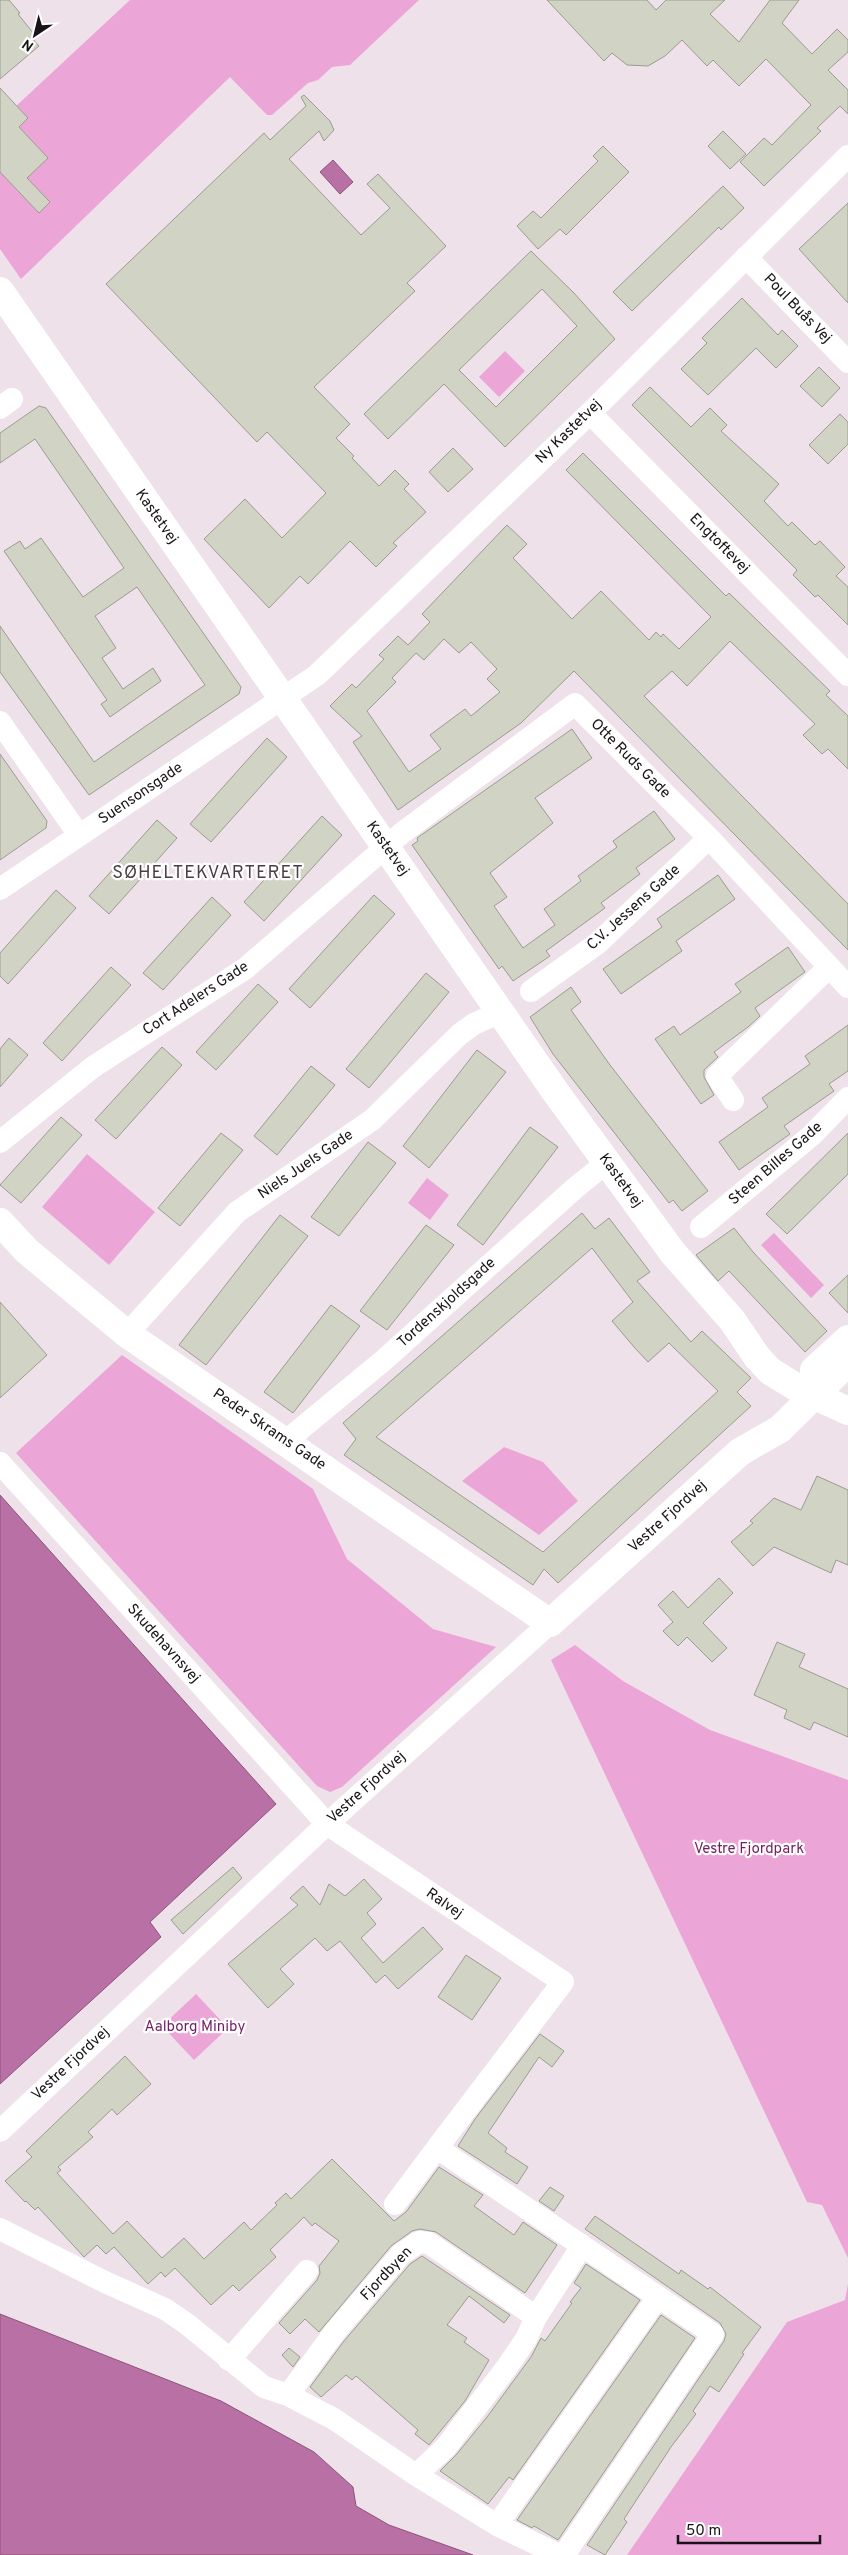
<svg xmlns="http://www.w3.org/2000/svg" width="848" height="2555" viewBox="0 0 848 2555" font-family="Overpass,sans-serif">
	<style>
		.green { fill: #eca5d7 }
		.water { fill: #b971a5; stroke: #89557a }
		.building { fill: #d1d4c5; stroke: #9a9c8f; fill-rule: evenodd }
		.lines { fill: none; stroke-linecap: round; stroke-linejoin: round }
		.minor { stroke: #fff; stroke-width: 22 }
		.tertiary { stroke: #fff; stroke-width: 28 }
		.labels { text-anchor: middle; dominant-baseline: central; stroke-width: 4.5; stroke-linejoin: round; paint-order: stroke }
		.street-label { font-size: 15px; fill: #181316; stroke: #fff }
		.park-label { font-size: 15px; fill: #751e62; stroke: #fff }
		.quarter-label { font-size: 18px; letter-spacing: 1px; fill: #493e45; stroke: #fff }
	</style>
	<rect width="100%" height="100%" fill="#efe1ea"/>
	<path class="green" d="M130,0H419L350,65L332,67L318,80L308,83L272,115H267L230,77L21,279L0,249V121Z
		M505,351L525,371L499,397L479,377Z
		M87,1154L155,1212L109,1265L42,1207Z
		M427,1178L449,1195L430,1220L408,1203Z
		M774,1233L824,1285L811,1298L761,1245Z
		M122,1355L313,1489L347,1559L433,1629L496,1647L342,1787L330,1792L317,1786L16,1453Z
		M504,1447L543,1462L578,1501L539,1535L462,1481Z
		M575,1645L623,1681L710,1730L848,1780V2258L822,2205L807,2202L551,1660Z
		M196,1994L228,2028L194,2060L162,2026Z
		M848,2284V2555H627L787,2322L845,2300Z"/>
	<path class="water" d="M333,160L353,182L340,194L320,172Z
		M0,1495L276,1804L150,1922L161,1937L0,2084Z
		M0,2314L221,2401L314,2452L353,2487L356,2506L389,2525L473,2555H0Z"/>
	<path class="building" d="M0,0H9L20,13L18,14L34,34L31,37L39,46L0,79Z
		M547,0H647L656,10L666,0H725L710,14L739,42L770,0H799L782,23L812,54L837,29L848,40V52L828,70L848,90V114L840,106L817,128L821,131L764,186L740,162L764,138L772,145L811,105L766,59L739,86L713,60L707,66L682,40L665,56L648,66L627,65L612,53L604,61Z
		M0,88L28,118L19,127L48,158L27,178L50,202L39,213L0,172Z
		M304,95L330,121L334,130L324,141L319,131L289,159L361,235L390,208L367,184L378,174L446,246L407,283L415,291L314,387L350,424L336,438L354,456L352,458L379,486L395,470L409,484L404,489L426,512L393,543L397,546L376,567L350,541L308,584L300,576L269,608L204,539L245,499L282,538L326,493L267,432L257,442L106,284L264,133L270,140L306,106L301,97Z
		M723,131L746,154L730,169L708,146Z
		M603,146L629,172L566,235L560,229L538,249L517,226L533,211L541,218L598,161L593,156Z
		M723,186L744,208L721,230L719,227L632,311L613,292Z
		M848,203V303L799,249Z
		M531,251L574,293L615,339L505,447L444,384L388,439L364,414ZM542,289L577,326L496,407L459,370Z
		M742,298L778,335L782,330L798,346L776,368L756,348L708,395L681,369L707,343L702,338Z
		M819,367L840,388L822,407L800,386Z
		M650,387L691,427L710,408L727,425L721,431L779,484L764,501L788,526L792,522L815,545L820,541L845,567L836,576L848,587V625L818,595L815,597L793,575L797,570L632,405Z
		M39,406L46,408L241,687L239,694L89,795L0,672V626L94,762L205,685L137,587L95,616L116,648L102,658L123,689L153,668L161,681L110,717L101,704L107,700L4,551L20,541L25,549L41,538L83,597L124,568L35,439L0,463V433Z
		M840,414L848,422V444L828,464L809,445Z
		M453,448L473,469L448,492L429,472Z
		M583,453L726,596L729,593L830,691L826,695L848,716V769L828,749L822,754L803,735L815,724L730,641L687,686L672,671L644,696L848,904V950L574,671L521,723L398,810L353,742L362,736L330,706L352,684L356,688L384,659L379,655L398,636L408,645L430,622L422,614L507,525L527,544L513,558L572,619L601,591L649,640L656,632L661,637L663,634L679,649L711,617L566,470ZM444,639L459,653L471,642L497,669L487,679L500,692L471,716L465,709L430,735L441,749L409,772L367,711L396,682L392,678L416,653L424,660Z
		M572,729L592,758L535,798L553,823L490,873L507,897L494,906L523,948L555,925L544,909L581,881L578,876L617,847L613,841L654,811L675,839L636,868L640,874L601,903L605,908L546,951L550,956L513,981L502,966L499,969L412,845L418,841L417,838Z
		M267,738L287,757L211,842L190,824Z
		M0,754L47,821L46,828L0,860Z
		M322,816L342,835L264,921L244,902Z
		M157,820L177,838L109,914L89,896Z
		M718,875L735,899L676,941L682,951L621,994L603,969L662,927L657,919Z
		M56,890L76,908L8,984L0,976V953Z
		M374,895L395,914L310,1008L289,989Z
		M212,897L231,915L163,990L143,973Z
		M788,947L805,972L755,1008L760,1016L748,1027L714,1052L718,1057L704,1070V1077L714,1095L701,1104L655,1039L674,1026L680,1035L741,992L735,984Z
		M111,967L131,985L62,1061L43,1043Z
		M426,973L449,992L369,1088L346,1069Z
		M258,984L278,1002L216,1070L196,1052Z
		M571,987L581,1002L571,1010L610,1065L708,1191L682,1211L673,1200L669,1203L553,1054L530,1017Z
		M848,1025V1071L829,1084L834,1091L784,1126L790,1134L739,1170L719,1142L768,1107L762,1098L810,1064L805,1056Z
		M9,1038L28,1055L0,1087V1049Z
		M162,1047L182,1065L116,1139L95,1120Z
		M477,1050L506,1072L429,1168L403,1146Z
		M311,1066L335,1085L277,1155L254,1136Z
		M61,1117L82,1135L21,1203L0,1185Z
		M530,1127L558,1147L483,1245L457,1225Z
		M221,1133L243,1150L180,1226L158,1208Z
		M848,1133V1174L787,1234L766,1214Z
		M368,1142L396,1163L339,1236L311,1217Z
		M582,1213L595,1229L609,1218L650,1272L637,1281L691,1342L702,1331L751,1378L737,1392L751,1406L558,1583L544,1569L533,1585L344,1455L356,1439L343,1423ZM592,1248L633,1302L612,1321L634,1347L648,1362L669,1343L718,1391L543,1552L376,1437Z
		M280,1215L308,1236L206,1365L179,1345Z
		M426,1225L454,1245L387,1330L360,1311Z
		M734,1228L753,1252L827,1331L805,1352L729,1271L718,1281L696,1255Z
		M848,1275V1313L829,1293Z
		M0,1302L47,1355L0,1398Z
		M331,1305L360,1326L293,1413L264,1392Z
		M817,1476L848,1490V1565L836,1560L831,1573L774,1547L753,1566L731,1542L753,1523L750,1521L774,1498L801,1510Z
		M719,1578L733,1593L703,1623L727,1648L712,1662L687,1637L678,1646L663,1631L673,1622L658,1605L673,1591L688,1608Z
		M777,1642L805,1654L799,1667L848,1689V1737L814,1722L810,1730L784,1718L787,1710L754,1695Z
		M233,1867L242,1878L183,1934L171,1920Z
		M364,1879L382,1899L367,1913L376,1924L361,1938L383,1963L423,1927L443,1949L398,1989L385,1975L376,1983L340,1941L327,1951L315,1938L280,1969L294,1984L268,2008L228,1964L298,1905L290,1898L303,1886L320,1905L329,1884L345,1896Z
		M466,1955L501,1978L472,2020L438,1997Z
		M540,2034L564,2051L552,2067L539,2057L488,2133L507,2148L505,2152L528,2167L517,2184L458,2146L475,2119Z
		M125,2056L151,2084L117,2115L112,2109L88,2132L93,2137L58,2167L61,2170L57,2173L113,2234L127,2221L162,2258L184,2238L204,2259L244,2222L251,2230L277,2205L275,2203L286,2193L291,2199L332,2159L394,2221L406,2212L439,2167L483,2195L474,2206L514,2235L523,2222L557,2245L525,2293L436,2232L420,2229L412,2231L391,2246L319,2332L305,2319L290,2334L279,2323L317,2280L320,2273L319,2266L339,2241L315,2223L312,2226L304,2217L270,2250L276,2257L239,2291L233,2285L211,2305L175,2268L165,2277L161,2272L148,2284L114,2247L106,2254L97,2245L84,2257L38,2207L35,2210L26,2201L25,2202L5,2181L32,2157L26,2151Z
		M550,2187L564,2196L554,2211L539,2201Z
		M595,2216L679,2274L681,2270L708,2289L710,2287L761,2327L742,2353L744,2354L719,2392L710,2386L693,2411L696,2414L671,2447L624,2519L627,2522L605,2555L587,2545L724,2341L726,2334L720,2323L585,2229Z
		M422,2256L510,2315L504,2323L469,2296L447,2325L467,2338L464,2342L489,2360L465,2401L429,2445L415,2434L418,2430L356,2376L352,2380L346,2375L321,2397L310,2387L344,2341L410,2264Z
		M586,2264L640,2300L513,2480L509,2477L488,2504L440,2471L456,2455L487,2417L531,2357L541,2338L545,2341L572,2303L570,2302L581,2288L574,2283Z
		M661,2315L695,2338L558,2540L534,2526L532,2528L517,2520Z
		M289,2348L300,2357L293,2367L282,2355Z"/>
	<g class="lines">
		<path class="minor" d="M746,257L848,362
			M0,408L12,399
			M590,413L848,675
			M0,722L79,835
			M0,889L317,675L590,413L848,156
			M531,991L598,943L709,838
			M733,1100L717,1076L829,967
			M0,1142L93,1067L246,968L402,833L575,704L709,838L848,987
			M701,1227L812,1135L848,1098
			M127,1334L237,1212L372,1120L460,1034L474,1024L500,1012
			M286,1441L384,1360L574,1189L606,1163
			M0,1463L327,1824L563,1982L437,2148L713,2334L564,2555
			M0,2131L327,1824L550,1623
			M395,2204L437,2148
			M0,2229L105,2282L165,2309L187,2324L264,2387L288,2395L334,2419L416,2475L497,2525L559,2555
			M229,2360L307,2271
			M288,2395L334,2333L401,2254L419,2242L429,2243L536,2317
			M416,2475L446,2447L507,2367L526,2339L536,2317L582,2246
			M497,2525L658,2297"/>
		<path class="tertiary" d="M0,291L557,1094L673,1253L732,1320L757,1357L770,1371L796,1387L848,1411
			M0,1222L27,1251L127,1334L550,1623L740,1452L780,1429L848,1362
			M814,1370L848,1339"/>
	</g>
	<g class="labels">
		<g class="street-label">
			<text transform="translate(797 309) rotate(46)">Poul Buås Vej</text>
			<text transform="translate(569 432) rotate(-44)">Ny Kastetvej</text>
			<text transform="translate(156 517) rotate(55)">Kastetvej</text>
			<text transform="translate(719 544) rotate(45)">Engtoftevej</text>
			<text transform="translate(630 759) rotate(45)">Otte Ruds Gade</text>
			<text transform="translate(141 794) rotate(-34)">Suensonsgade</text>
			<text transform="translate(387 849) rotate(55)">Kastetvej</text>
			<text transform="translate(634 908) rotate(-42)">C.V. Jessens Gade</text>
			<text transform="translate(196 999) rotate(-33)">Cort Adelers Gade</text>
			<text transform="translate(776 1164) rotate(-41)">Steen Billes Gade</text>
			<text transform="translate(306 1165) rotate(-34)">Niels Juels Gade</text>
			<text transform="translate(620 1181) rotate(54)">Kastetvej</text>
			<text transform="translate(447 1303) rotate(-42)">Tordenskjoldsgade</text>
			<text transform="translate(269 1430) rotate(34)">Peder Skrams Gade</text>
			<text transform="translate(668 1517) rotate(-42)">Vestre Fjordvej</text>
			<text transform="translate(163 1644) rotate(48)">Skudehavnsvej</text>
			<text transform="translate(367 1788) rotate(-42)">Vestre Fjordvej</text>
			<text transform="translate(444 1904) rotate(35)">Ralvej</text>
			<text transform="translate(71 2064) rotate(-43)">Vestre Fjordvej</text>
			<text transform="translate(387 2274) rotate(-47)">Fjordbyen</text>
		</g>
		<g class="park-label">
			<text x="749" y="1849">Vestre Fjordpark</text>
			<text x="195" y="2027">Aalborg Miniby</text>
		</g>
		<g class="quarter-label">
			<text x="208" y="873">SØHELTEKVARTERET</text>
		</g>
	</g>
	<g transform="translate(35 35) rotate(215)" stroke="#ffffff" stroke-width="4" paint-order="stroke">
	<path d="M0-4L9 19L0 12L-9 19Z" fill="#181316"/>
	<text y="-8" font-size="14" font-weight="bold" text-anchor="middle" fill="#181316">N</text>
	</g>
	<path d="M678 2535v8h142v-8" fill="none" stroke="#181316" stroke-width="2.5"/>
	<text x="686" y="2535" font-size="15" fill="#181316" stroke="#ffffff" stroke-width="4" paint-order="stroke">50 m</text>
</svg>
